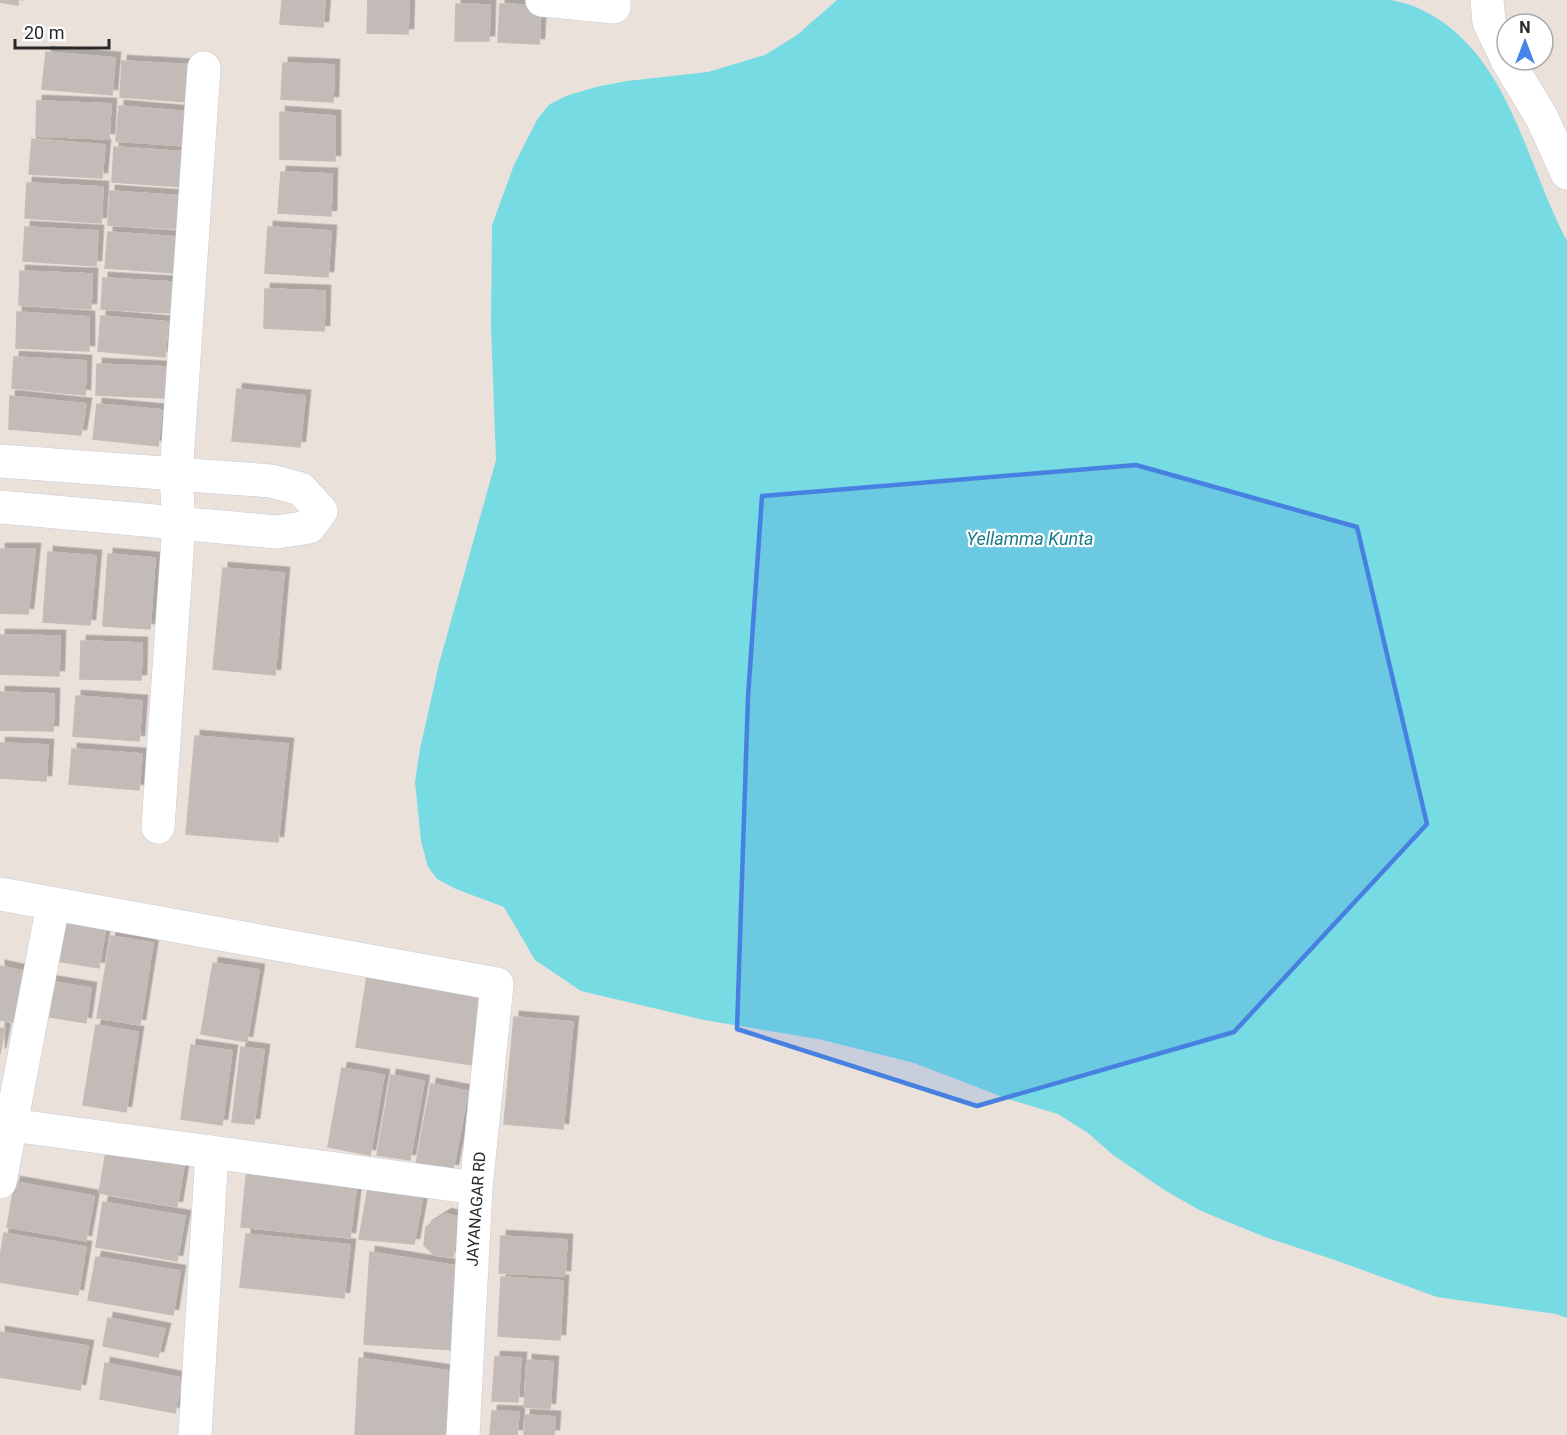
<svg xmlns="http://www.w3.org/2000/svg" width="1567" height="1435" viewBox="0 0 1567 1435" font-family="Roboto,sans-serif">
	<style>
		.water { fill: #76dbe3 }
		.building { fill: #c2bbb8; stroke: #c5bcb5; stroke-width: 1.5; filter: url(#shadow) }
		.lines { fill: none; stroke-linecap: round; stroke-linejoin: round }
		.street-casing { stroke: #c7ccd5; stroke-width: 34 }
		.street { stroke: #fff; stroke-width: 33 }
		.marked { fill: #4680e0; fill-opacity: 0.2; stroke: #4680e0; stroke-width: 4.5; stroke-linejoin: round }
		.labels { text-anchor: middle; dominant-baseline: central; stroke-width: 4.5; stroke-linejoin: round; paint-order: stroke }
		.street-label { font-size: 16px; fill: #282828; stroke: #fff }
		.water-label { font-size: 18px; font-style: italic; fill: #187b8c; stroke: #fff }
	</style>
	<defs>
		<filter id="shadow"><feDropShadow dx="5.5" dy="-5.5" stdDeviation="0" flood-color="#0004"/></filter>
	</defs>
	<rect width="100%" height="100%" fill="#eae1db"/>
	<path class="water" d="M837,0H1391C1400,2 1409,4 1418,8C1509,49 1524,161 1567,241V1318L1556,1314L1437,1297L1332,1259L1265,1237L1201,1211L1166,1191L1113,1155L1088,1133L1058,1114L1008,1099L914,1063L818,1039L704,1020L581,991L535,960L504,907L456,889L437,879L428,867L421,841L415,782L420,749L439,664L496,460L491,326L492,225L514,165L538,118L550,104L566,96L596,87L627,81L708,72L765,55L797,35Z"/>
	<path class="building" d="M0,0H18V5L0,2Z
		M282,0H325L323,27L280,24Z
		M368,0H409L408,34L367,33Z
		M456,4L490,5L489,41H455Z
		M500,4L541,6L539,44L498,42Z
		M46,52L115,58L112,95L42,89Z
		M122,61L192,65L189,102L120,97Z
		M283,63L334,65L333,102L281,99Z
		M37,101L111,104L109,139L36,136Z
		M119,106L190,112L188,146L116,141Z
		M280,112L335,116V161L280,159Z
		M32,139L105,145L102,178L29,174Z
		M114,147L187,152L184,187L112,182Z
		M281,172L332,174L331,216L278,213Z
		M27,183L103,187L101,223L25,218Z
		M110,191L181,196L179,229L108,225Z
		M25,227L98,231L96,266L23,261Z
		M268,227L331,231L328,277L265,273Z
		M108,232L177,237L175,273L105,268Z
		M20,271L92,274L91,309L19,305Z
		M103,278L172,282L170,313L101,309Z
		M265,289L325,291L324,331L264,328Z
		M17,312L89,317V351L16,348Z
		M101,316L168,322L165,357L98,351Z
		M14,357L86,361L85,395L12,388Z
		M97,364L166,367L164,398L96,395Z
		M237,389L305,396L300,447L232,441Z
		M10,396L86,404L81,435L9,429Z
		M97,404L162,410L158,446L93,439Z
		M0,549H35L28,614L0,613Z
		M48,552L96,556L90,625L43,622Z
		M108,554L155,558L150,629L103,626Z
		M223,568L284,573L275,675L213,669Z
		M0,635L60,636L59,676L0,674Z
		M81,641L142,643L141,680L80,679Z
		M0,692L54,694L53,731L0,730Z
		M76,696L142,701L139,741L73,736Z
		M195,736L288,744L278,842L186,834Z
		M0,743L48,745L46,781L0,778Z
		M72,749L142,754L139,790L69,784Z
		M64,918L106,925L99,968L56,961Z
		M111,936L153,943L140,1025L97,1018Z
		M213,963L259,970L247,1042L201,1034Z
		M0,966L24,971L14,1022L0,1020Z
		M368,970L485,989L472,1065L356,1047Z
		M48,981L91,988L86,1023L43,1016Z
		M514,1017L573,1022L563,1129L504,1124Z
		M96,1025L138,1032L126,1112L83,1105Z
		M0,1028L5,1029L0,1054Z
		M191,1045L232,1051L222,1125L181,1119Z
		M241,1047L264,1050L254,1124L232,1122Z
		M342,1068L384,1075L370,1155L328,1147Z
		M391,1075L424,1081L410,1160L377,1155Z
		M431,1084L468,1091L453,1170L416,1164Z
		M106,1152L184,1165L177,1207L99,1193Z
		M247,1169L357,1181L350,1238L241,1227Z
		M15,1182L94,1196L86,1241L7,1227Z
		M368,1189L423,1195L414,1244L359,1239Z
		M103,1202L185,1216L177,1261L96,1247Z
		M446,1214L463,1218L455,1241L453,1257L434,1255L424,1245L426,1227Z
		M4,1233L86,1247L78,1295L0,1282V1257Z
		M246,1234L350,1245L344,1298L240,1287Z
		M501,1236L567,1240L565,1276L499,1273Z
		M370,1252L456,1266L453,1350L364,1344Z
		M96,1257L180,1271L173,1315L88,1300Z
		M501,1277L563,1281L560,1340L498,1336Z
		M108,1318L165,1329L158,1357L103,1346Z
		M0,1332L88,1346L80,1390L0,1377Z
		M495,1357L521,1358L518,1402L492,1401Z
		M359,1358L455,1372L450,1435H355Z
		M527,1360L553,1362L550,1409L524,1407Z
		M105,1363L182,1378L175,1413L100,1399Z
		M492,1411L519,1412L517,1435H490Z
		M525,1415L555,1417L554,1435H524Z"/>
	<g class="lines">
		<g class="street-casing">
			<path id="street" d="M542,0L614,7V0
				M1487,0L1489,22L1507,59
				M1507,60L1542,118L1567,173
				M0,461L271,481L301,489L321,511L309,527L277,532L0,507
				M158,827L179,524L176,475L204,68
				M0,894L497,984L476,1188L463,1435
				M11,1125L476,1188
				M0,1182L53,905
				M195,1435L212,1152"/>
		</g>
		<use href="#street" class="street"/>
	</g>
	<path class="marked" d="M1136,465L1357,527L1427,824L1234,1032L977,1106L737,1029L748,697L762,496Z"/>
	<g class="labels">
		<g class="street-label">
			<text transform="translate(476 1209) rotate(-86)">JAYANAGAR RD</text>
		</g>
		<g class="water-label">
			<text x="1030" y="538">Yellamma Kunta</text>
		</g>
	</g>
	<g transform="translate(1525 42)"><circle r="28" fill="#ffffff" stroke="#a9a9a9" stroke-width="1.5"/>
	<path d="M0-4.5L10 22L0 15L-10 22Z" fill="#4885ea"/>
	<text y="-9" font-size="16" font-weight="bold" text-anchor="middle" fill="#282828">N</text>
	</g>
	<path d="M15 39v9h94v-9" fill="none" stroke="#282828" stroke-width="3"/>
	<text x="24" y="39" font-size="18" fill="#282828" stroke="#ffffff" stroke-width="4.5" paint-order="stroke">20 m</text>
</svg>
